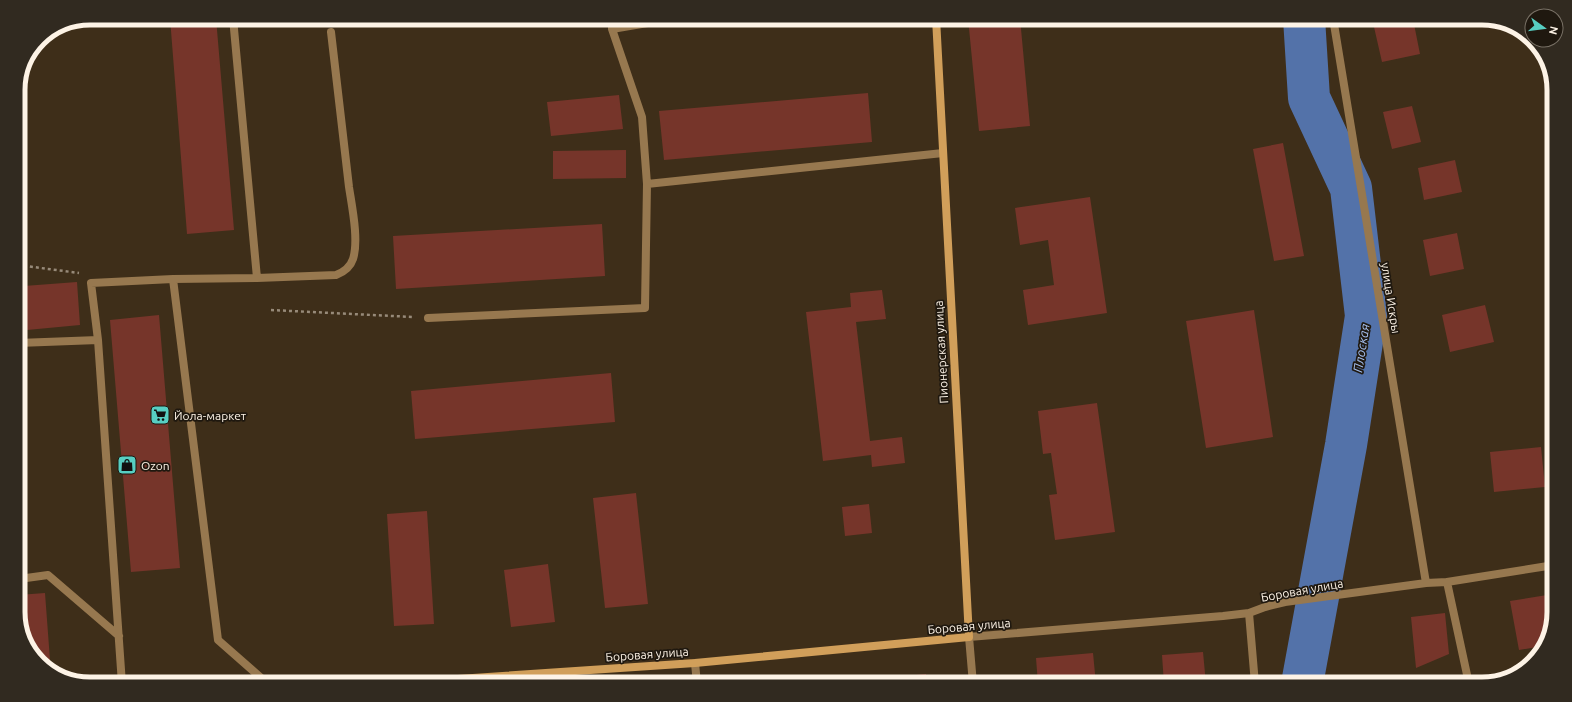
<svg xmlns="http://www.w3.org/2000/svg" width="1572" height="702" viewBox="0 0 1572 702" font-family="Ubuntu,sans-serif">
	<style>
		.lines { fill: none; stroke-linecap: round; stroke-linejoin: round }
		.river { stroke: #5372a9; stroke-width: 42 }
		.building { fill: #76352a }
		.path { stroke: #978a79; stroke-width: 2.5; stroke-dasharray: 3 3; stroke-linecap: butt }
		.lane { stroke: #97784f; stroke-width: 8 }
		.street { stroke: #97784f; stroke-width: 8 }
		.secondary { stroke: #d19f5a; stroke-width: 8 }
		.labels { text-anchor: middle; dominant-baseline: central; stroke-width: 3.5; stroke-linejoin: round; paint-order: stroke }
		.street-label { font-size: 12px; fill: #fdf3e6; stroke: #1f180f }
		.poi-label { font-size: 12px; fill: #fdf3e6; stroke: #1f180f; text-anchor: start }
		.water-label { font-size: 13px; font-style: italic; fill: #a7c2f2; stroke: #1f180f }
		.rim { fill: none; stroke: #fdf3e6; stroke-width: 5 }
	</style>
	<rect width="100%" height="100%" fill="#3e2e19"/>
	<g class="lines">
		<path class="river" d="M1302,684L1346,445L1366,316L1351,188L1309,98L1304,18"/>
	</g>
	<path class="building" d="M170,18H216L234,230L187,234Z
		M968,18H1020L1030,126L979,131Z
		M1413,19L1420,54L1382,62L1374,27Z
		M868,93L872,142L664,160L659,111Z
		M619,95L623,129L551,136L547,102Z
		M1412,106L1421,142L1392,149L1383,112Z
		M1283,143L1304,256L1274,261L1253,149Z
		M626,150V178L553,179V151Z
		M1455,160L1462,192L1424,200L1418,168Z
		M1090,197L1107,313L1028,325L1023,290L1054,285L1048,240L1020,245L1015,208Z
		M602,224L605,276L396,289L393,236Z
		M1457,233L1464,269L1430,276L1423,240Z
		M77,282L80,325L27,330L24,286Z
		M882,290L886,319L856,322L870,441L902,437L905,463L872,467L871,455L823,461L806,312L851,307L850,293Z
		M1485,305L1494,342L1450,352L1442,315Z
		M1254,310L1273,437L1206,448L1186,321Z
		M159,315L180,568L131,572L110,320Z
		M611,373L615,422L415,439L411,391Z
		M1097,403L1115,532L1055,540L1049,495L1057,494L1051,453L1043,454L1038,411Z
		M1541,447L1545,487L1494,492L1490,452Z
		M636,493L648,604L605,608L593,498Z
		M869,504L872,533L845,536L842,507Z
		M427,511L434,624L394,626L387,514Z
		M548,564L555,622L511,627L504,570Z
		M45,593L50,660L41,661L30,652L18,617V595Z
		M1547,595L1552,623L1548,640L1543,646L1519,650L1510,601Z
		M1445,613L1449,654L1416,668L1411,617Z
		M1203,652L1206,684H1164L1162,655Z
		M1093,653L1096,684H1038L1036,658Z
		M926,674L927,684H867V680Z"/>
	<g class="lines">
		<path class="path" d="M18,265L79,273
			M271,310L413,317"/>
		<path class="lane" d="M612,29L677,18
			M647,184L943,153
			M257,278L336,275C344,272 350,268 353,259C359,240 352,207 349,187C343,135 337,84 331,32
			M173,279L257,278L233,18
			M428,318L645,308L647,184L642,117L612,29V18
			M18,343L98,340
			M18,555L19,579L48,575L119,636
			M122,684L98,340L91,283L173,279L218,640L268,684"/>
		<path class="street" d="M1333,18L1426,583
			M1551,76L1554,94
			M1447,582L1469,684
			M1249,613L1255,684
			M695,663L697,684
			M973,684L969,637L1223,616L1249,613L1265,607L1285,602L1426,583L1447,582L1554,565"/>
		<path class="secondary" d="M383,684L695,663L969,637L936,18"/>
	</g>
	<defs>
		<g id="supermarket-square" transform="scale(1)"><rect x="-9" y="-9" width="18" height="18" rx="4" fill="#57cec2" stroke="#1f180f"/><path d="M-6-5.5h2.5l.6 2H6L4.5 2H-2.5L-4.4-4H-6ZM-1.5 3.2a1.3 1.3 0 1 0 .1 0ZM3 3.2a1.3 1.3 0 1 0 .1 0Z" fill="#111"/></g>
		<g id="shop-square" transform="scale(1)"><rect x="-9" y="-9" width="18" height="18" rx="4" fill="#57cec2" stroke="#1f180f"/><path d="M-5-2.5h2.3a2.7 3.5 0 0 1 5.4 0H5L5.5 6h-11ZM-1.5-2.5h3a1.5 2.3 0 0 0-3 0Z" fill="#111"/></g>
	</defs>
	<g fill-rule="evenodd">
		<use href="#supermarket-square" x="160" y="415"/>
		<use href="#shop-square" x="127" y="465"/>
	</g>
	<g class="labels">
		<g class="street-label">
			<text transform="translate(1391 298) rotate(81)">улица Искры</text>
			<text transform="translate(941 352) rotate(-93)">Пионерская улица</text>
			<text transform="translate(1302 590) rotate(-10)">Боровая улица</text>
			<text transform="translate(969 626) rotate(-5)">Боровая улица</text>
			<text transform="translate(647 654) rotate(-4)">Боровая улица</text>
		</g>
		<g class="poi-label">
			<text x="174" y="415">Йола-маркет</text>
			<text x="141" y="465">Ozon</text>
		</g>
		<g class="water-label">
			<text transform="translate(1361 348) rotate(-81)">Плоская</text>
		</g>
	</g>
	<path d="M0 0H1572V702H0ZM90 25H1482A65 65 0 0 1 1547 90V612A65 65 0 0 1 1482 677H90A65 65 0 0 1 25 612V90A65 65 0 0 1 90 25Z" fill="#312a20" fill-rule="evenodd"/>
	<path class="rim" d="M90 25H1482A65 65 0 0 1 1547 90V612A65 65 0 0 1 1482 677H90A65 65 0 0 1 25 612V90A65 65 0 0 1 90 25Z"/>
	<g transform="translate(1544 28) rotate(104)"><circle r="19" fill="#1f180f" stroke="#787065"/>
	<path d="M0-3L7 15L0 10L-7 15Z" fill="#57cec2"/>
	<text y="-6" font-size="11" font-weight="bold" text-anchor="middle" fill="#fdf3e6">N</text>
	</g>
</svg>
